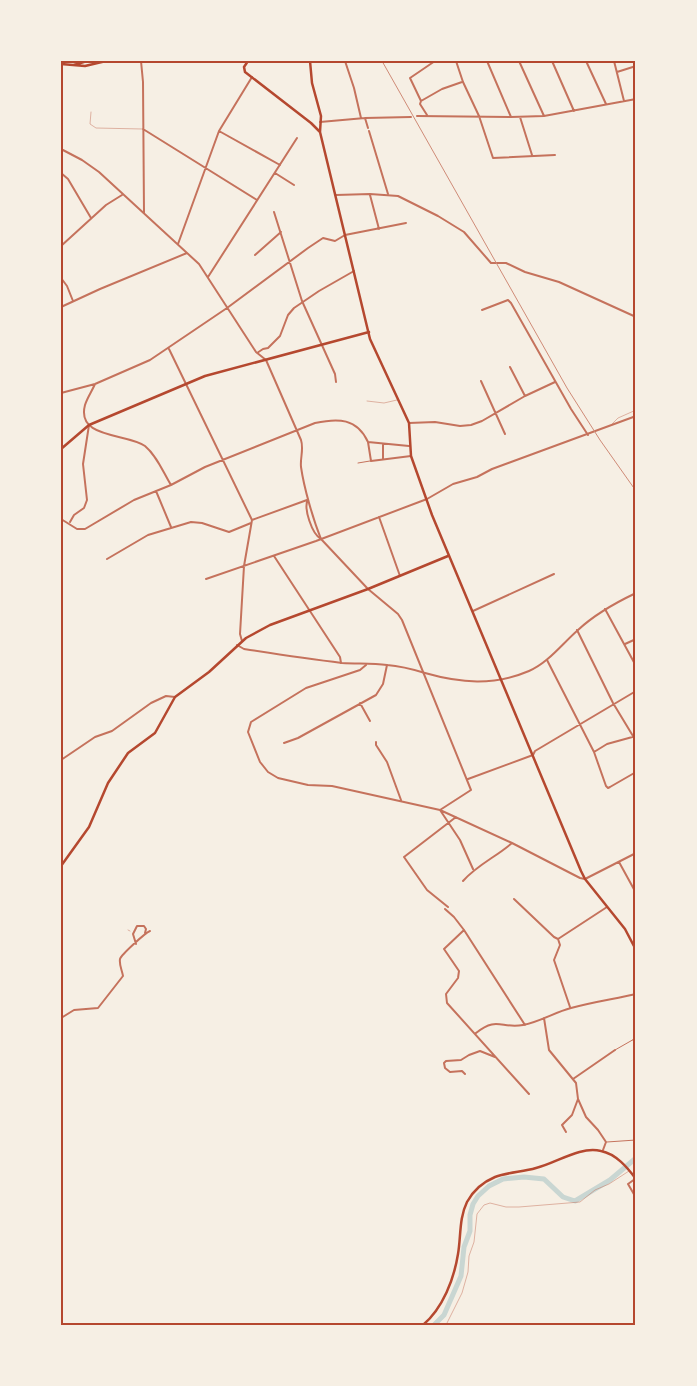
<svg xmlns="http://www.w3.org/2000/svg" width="697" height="1386" viewBox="0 0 697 1386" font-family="Arial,sans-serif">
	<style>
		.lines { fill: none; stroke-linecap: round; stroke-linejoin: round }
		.river { stroke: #c9d6d2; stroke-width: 5 }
		.service { stroke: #c5725c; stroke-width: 0.5 }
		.pedestrian { stroke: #c5725c; stroke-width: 1 }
		.minor { stroke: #c5725c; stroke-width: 2 }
		.tertiary { stroke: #c5725c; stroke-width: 2 }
		.secondary { stroke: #b5482f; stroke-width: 2.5 }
		.primary { stroke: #b5482f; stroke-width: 2.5 }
		.rail { stroke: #cf8b77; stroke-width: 1 }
		.neatline { fill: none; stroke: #b5482f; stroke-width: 2 }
	</style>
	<rect width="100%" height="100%" fill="#f6efe4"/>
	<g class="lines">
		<path class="river" d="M434,1325L444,1315L461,1276L464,1247L470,1231V1215L473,1204L478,1196L489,1186L503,1179L524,1177L544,1179L563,1197L575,1201L610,1180L636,1158"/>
		<path class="service" d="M91,112L90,124L96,128L142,129
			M367,401L384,403L397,400
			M612,424L618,418L636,410
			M128,930L130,931
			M446,1325L462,1293L468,1272L469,1256L474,1242L477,1214L484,1205L490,1203L506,1207H519L580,1202L595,1190L609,1184L629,1171"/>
		<path class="pedestrian" d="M358,463L370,461
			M633,1040L636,1045
			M615,1050L636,1038
			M607,1142L636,1140"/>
		<path class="minor" d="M141,61L143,82L144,213
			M345,61L354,88L361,118
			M456,61L463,82L479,116L493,158L555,155
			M487,61L511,117
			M519,61L544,116
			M552,61L574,111
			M586,61L606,104
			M614,61L624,101
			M617,72L636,66
			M421,101L442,89L462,82
			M427,115L420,104L421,101L410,78L435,61
			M417,116L511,117L544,116L636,99
			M520,117L532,155
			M365,118L368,128
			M320,122L365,118L411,117
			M143,129L257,200
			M219,131L280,165
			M369,131L388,194
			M61,149L82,160L99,172L199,264L256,352L266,360L301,440C304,449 300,458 301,467C304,488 313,519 321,539
			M61,173L68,179L91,218
			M275,173L294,185
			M370,195L379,229
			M274,212L302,301L335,374L336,382
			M178,244L219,131L252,77
			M61,246L106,205L122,195
			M255,255L281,232
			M208,277L297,138
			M61,278L67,286L73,301
			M61,307L100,289L187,253
			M482,310L508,300L511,303L571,409L588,435
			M169,349L252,520
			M257,353L263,349L268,348L280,336L288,315L294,308L319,291L354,271
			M510,367L525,396
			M481,381L505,434
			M95,384C92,391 87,398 85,405C76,439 127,433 145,446C157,456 163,472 171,485
			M61,393L95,384L150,360L227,308L308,248L323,238L335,241L345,235L406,223
			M409,423L435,422L460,426L471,425L482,421L525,396L555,382
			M368,442L371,461L411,456
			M383,444V459
			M156,491L171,527
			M308,499C303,508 312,534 321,539L368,589L398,614L402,620L471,790L440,810
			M379,517L400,576
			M61,519L77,529H85L134,500L171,485L205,467L315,423C338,418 357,418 368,442L409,446
			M70,522L74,515L84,508L87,500L83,464L89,425
			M274,556L340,657L341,663
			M107,559L148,535L191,522L202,523L229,532L251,523
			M206,579L316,541L427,499
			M605,609L636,666
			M473,611L554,574
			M577,630L613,703L636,741
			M242,641L240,634L244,566L252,520L307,500
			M625,644L636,639
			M547,660L594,752L606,786L608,788L610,787L636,772
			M366,665L360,670L306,688L251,722L248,732L260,762L268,772L278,778L308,785L332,786L440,810L512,843L580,878L585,879L636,853
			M360,703L370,721
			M376,742V745L387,762L401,800
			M284,743L298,738L376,695L383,684L387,665
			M594,752L607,744L636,736
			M61,760L95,737L112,731L151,703L166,696L175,697
			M468,779L533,755L535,751L636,691
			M440,810L460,840L473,869
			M619,862L636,893
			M463,881C477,865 496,857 512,843
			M514,899L554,937L558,939L560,945L554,960L570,1007
			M448,907L427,890L404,857L456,817
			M445,909L454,917L464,930L525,1025
			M464,930L444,949L459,971L458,978L446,994L447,1003L529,1094
			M558,939L607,907
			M136,944L133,934L137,926H144L146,929L145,933
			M61,1018L74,1010L98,1008L123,976C122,970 119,965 120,959C121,955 145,933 150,931
			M544,1018L549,1050L576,1083L578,1099L586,1117L598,1130L606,1142L603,1150
			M476,1033C497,1016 501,1029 523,1025C540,1022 555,1012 571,1008C592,1002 614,999 636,994
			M465,1074L462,1071L450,1072L445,1068L444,1063L446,1061L461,1060L469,1055L480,1051L495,1057
			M573,1079L615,1050
			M566,1132L562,1125L572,1115L578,1099
			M635,1196L628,1184L635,1179"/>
		<path class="tertiary" d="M336,195L370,194L398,196L438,216L464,232L491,263H506L525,272L559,282L636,317
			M427,499L453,484L477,477L492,469L636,416
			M237,645L244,649C276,654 309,659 342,663C357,664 372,663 387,665C400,666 412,669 425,673C460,683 494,686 529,671C548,663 563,643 578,630C595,614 615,603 636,593"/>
		<path class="secondary" d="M61,449L89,425L205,376L369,332
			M61,866L89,827L108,783L128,753L155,733L175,697L209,672L246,638L270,625L368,589L448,556"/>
		<path class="primary" d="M248,61L244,67L245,72L311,123L320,132
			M310,61L312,83L321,116L320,132L370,339L409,423L411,456L432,515L581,871L585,879L625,929L636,950
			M61,64L85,66L106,61
			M74,65L87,61
			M423,1325C443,1308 454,1279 458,1254C461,1237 459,1218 467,1202C473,1191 483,1182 495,1177C508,1172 523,1172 536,1168C557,1163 579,1146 601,1151C616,1154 627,1167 636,1179"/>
		<path class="rail" d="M382,61L567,388L600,440L636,491"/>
	</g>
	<rect width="697" height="1386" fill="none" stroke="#f6efe4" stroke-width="125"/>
	<rect x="62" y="62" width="572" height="1262" class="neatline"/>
</svg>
